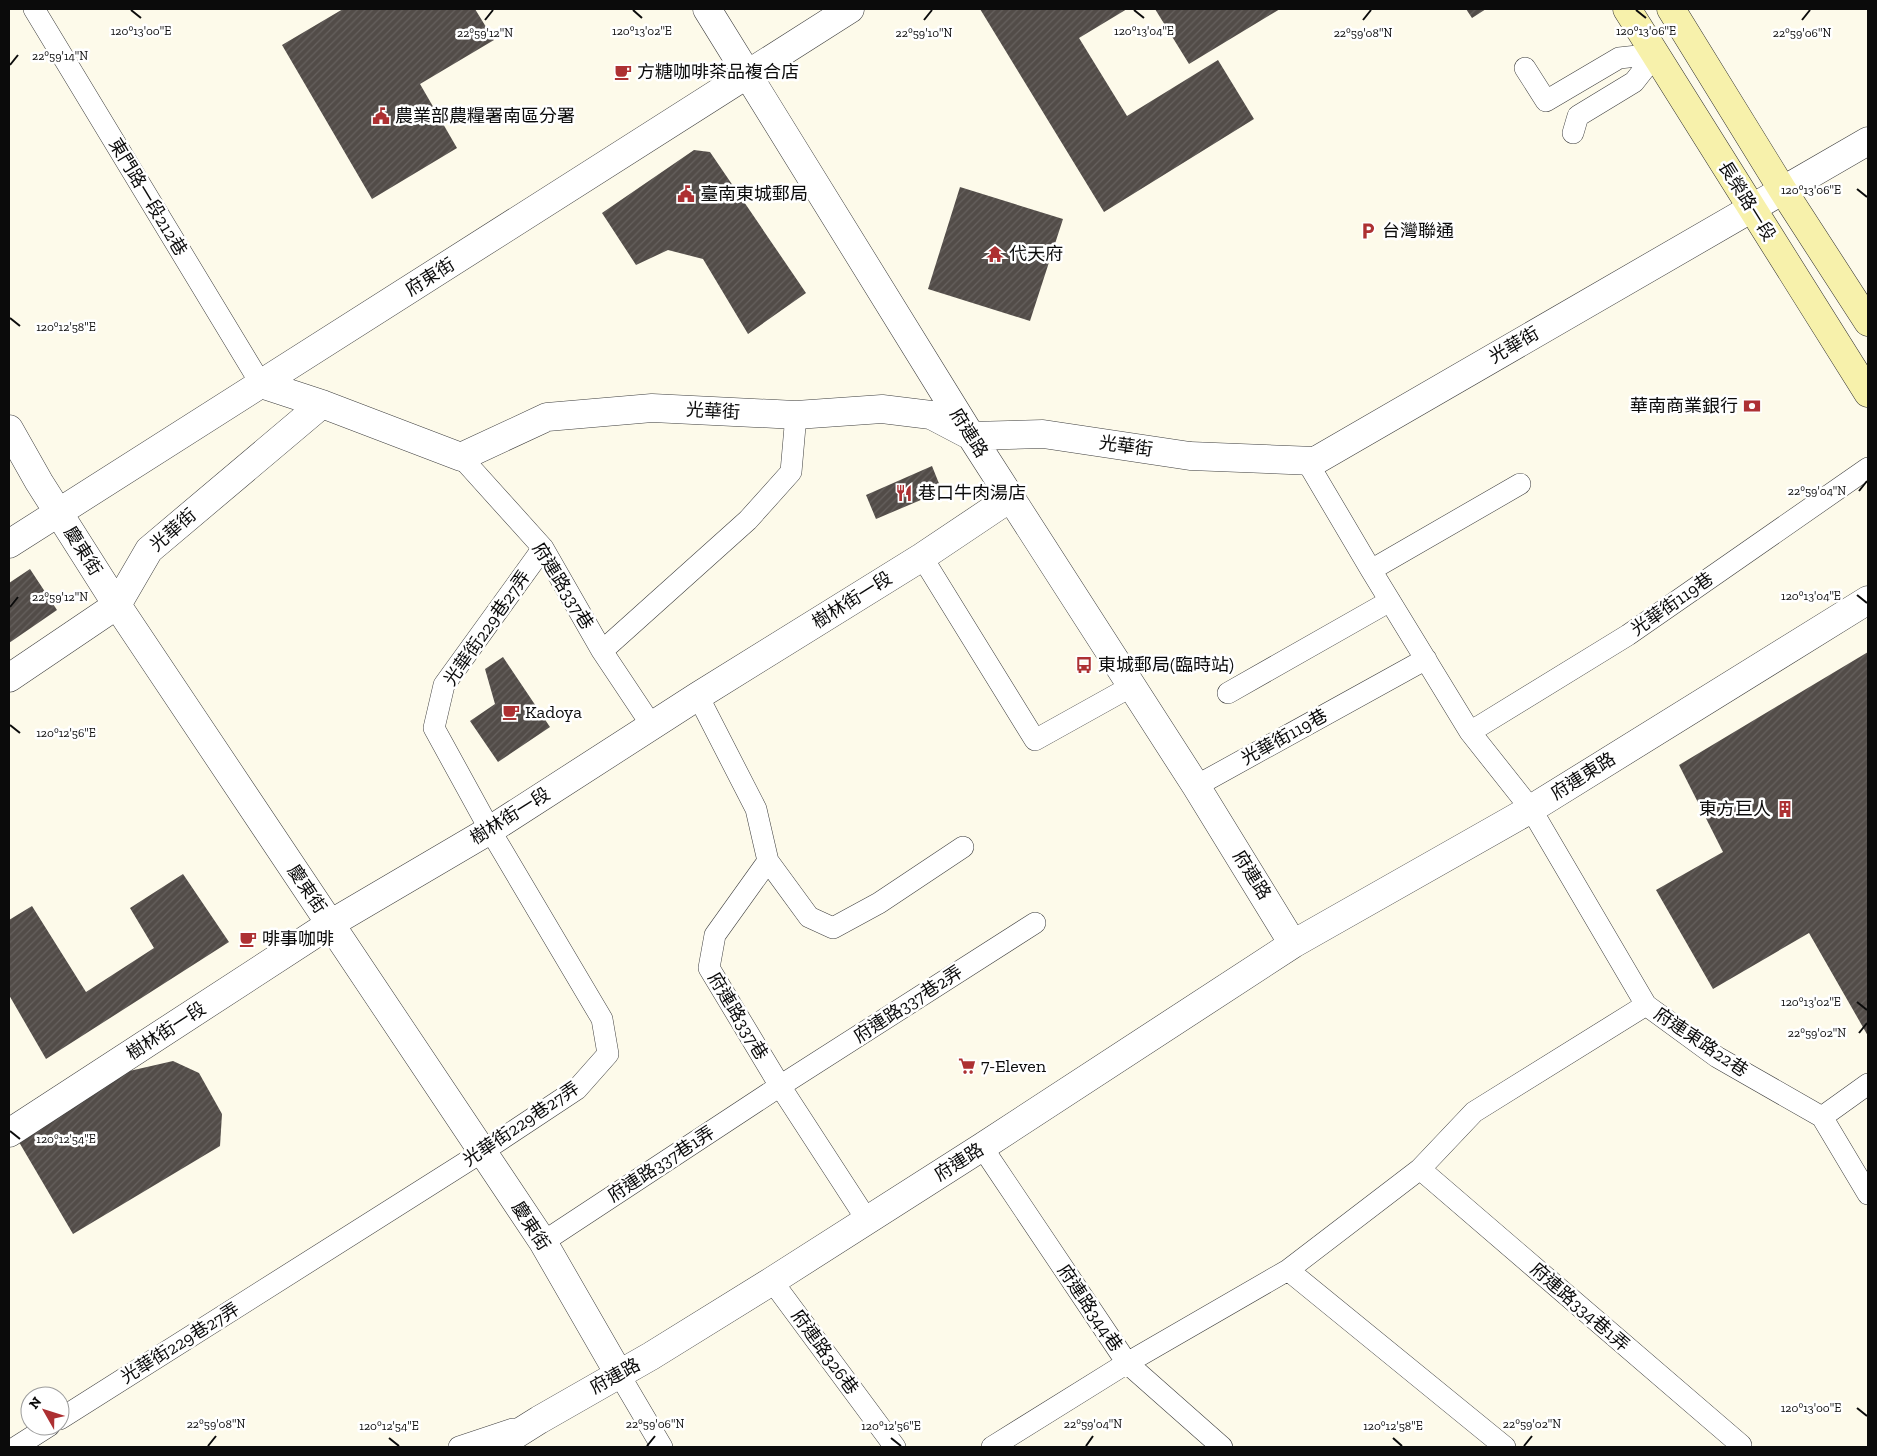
<svg xmlns="http://www.w3.org/2000/svg" width="1877" height="1456" viewBox="0 0 1877 1456" font-family="'Zilla Slab','Noto Sans TC',serif">
	<style>
		.building { fill: url(#building-hatch) }
		.lines { fill: none; stroke-linecap: round; stroke-linejoin: round }
		.lane-casing { stroke: #3e3e3e; stroke-width: 22 }
		.street-casing { stroke: #3e3e3e; stroke-width: 29 }
		.secondary-casing { stroke: #2d2d2d; stroke-width: 29 }
		.lane { stroke: #fff; stroke-width: 21 }
		.street { stroke: #fff; stroke-width: 28 }
		.secondary { stroke: #f7f1ab; stroke-width: 28 }
		.ticks { fill: none; stroke: #0b0b0b; stroke-width: 2 }
		.labels { text-anchor: middle; dominant-baseline: central; stroke-width: 5; stroke-linejoin: round; paint-order: stroke }
		.poi-label { font-size: 18px; fill: #0b0b0b; stroke: #fff; text-anchor: start }
		.street-label { font-size: 18px; fill: #0b0b0b; stroke: #fff }
		.ticks-label { font-size: 12px; text-anchor: middle; fill: #0b0b0b; stroke: #fff; stroke-width: 5; stroke-linejoin: round; paint-order: stroke }
	</style>
	<defs>
		<pattern id="building-hatch" width="6" height="6" patternUnits="userSpaceOnUse" patternTransform="scale(1.25)"><rect width="6" height="6" fill="#524c48"/><path d="M-1 1l2-2M0 6l6-6M5 7l2-2" fill="none" stroke="#66615e"/></pattern>
	</defs>
	<rect width="100%" height="100%" fill="#fdfaea"/>
	<path class="building" d="M343,9H475L494,40L420,84L457,148L372,199L282,45Z
		M980,9H1127L1079,38L1127,116L1218,60L1254,119L1104,212Z
		M1155,9H1280L1189,64Z
		M1466,9H1486L1472,18Z
		M694,150L710,152L806,293L748,334L703,259L668,250L636,265L602,213Z
		M960,187L1063,219L1030,321L928,289Z
		M932,466L942,491L876,519L866,495Z
		M30,569L57,610L9,643V583Z
		M1868,652V1036L1809,933L1713,989L1656,890L1723,852L1679,765Z
		M503,657L550,727L498,762L470,721L495,704L485,669Z
		M183,874L229,942L46,1059L9,995V920L32,906L86,992L154,948L130,908Z
		M173,1061L199,1073L222,1114L220,1146L73,1234L16,1137L125,1072Z"/>
	<g class="lines">
		<g class="lane-casing">
			<path id="lane" d="M34,9L261,384
				M1525,68L1546,101L1619,58L1656,54
				M1573,133L1578,116L1634,82L1656,54
				M461,457L543,548L602,651L652,726
				M1306,460L1371,570L1470,732L1531,809L1646,1005L1717,1057L1822,1117L1868,1194
				M922,557L1035,740L1132,686
				M1371,570L1520,484
				M602,651L748,520L791,472L796,415
				M1228,693L1390,601
				M698,696L756,809L768,861L715,935L709,968L780,1086L867,1220
				M1470,732L1628,635L1868,468
				M1196,786L1426,659
				M768,861L809,917L833,928L879,903L963,847
				M1822,1117L1868,1084
				M982,1147L1127,1363L1222,1447
				M1420,1169L1741,1445
				M543,1242L780,1086L1035,923
				M1288,1270L1505,1447
				M772,1281L895,1447
				M619,1374L662,1447
				M60,1419L482,1152L577,1089L608,1054L602,1019L490,830L434,728L444,685L543,548
				M16,1447L49,1426
				M459,1447L513,1429
				M992,1447L1127,1363L1288,1270L1420,1169L1474,1112L1646,1005"/>
		</g>
		<g class="street-casing">
			<path id="street" d="M707,9L971,436L1196,786L1293,944
				M261,384L322,404L461,457L547,417L652,408L796,415L882,409L931,415L971,436L1043,434L1190,456L1315,461L1868,141
				M9,429L39,482L117,605L543,1242L619,1374
				M9,544L850,9
				M9,678L117,605L149,550L322,404
				M9,1133L330,924L490,830L698,696L922,557L1010,498
				M496,1447L539,1420L651,1356L772,1281L982,1147L1293,944L1531,809L1868,600"/>
		</g>
		<g class="secondary-casing">
			<path id="secondary" d="M1627,9L1868,393
				M1671,9L1782,189L1868,322"/>
		</g>
		<use href="#lane" class="lane"/>
		<use href="#street" class="street"/>
		<use href="#secondary" class="secondary"/>
	</g>
	<path class="ticks" d="M131,10L141,18M633,10L642,18M1134,10L1144,18M1636,10L1646,18M485,20L493,10M924,20L932,10M1363,20L1371,10M1802,20L1810,10M10,65L18,55M1857,189L1867,197M10,318L20,326M1859,491L1867,481M1857,595L1867,603M10,607L18,597M10,725L20,733M1857,1002L1867,1010M1859,1033L1867,1023M10,1131L20,1139M1857,1408L1867,1416M389,1438L399,1446M891,1438L901,1446M1393,1438L1402,1446M208,1446L216,1436M647,1446L655,1436M1086,1446L1093,1436M1524,1446L1532,1436"/>
	<defs>
		<g id="cafe-bare" transform="scale(1.35)"><path d="M-5.5-4.5H6V0H3Q3 3.5 0 3.5H-2.5Q-5.5 3.5-5.5 0ZM3-3.2v2h1.7v-2ZM-6 4.5H4V6H-6Z" fill="#ad3032" stroke="#fff" stroke-width="2.5" paint-order="stroke"/></g>
		<g id="civic-bare" transform="scale(1.35)"><path d="M-.6-6.5H3V-4.5H.6V-3L4-1V1h2V6H-6V1h2V-1L-.6-3ZM-1.2 2.5V6h2.4V2.5Z" fill="#ad3032" stroke="#fff" stroke-width="2.5" paint-order="stroke"/></g>
		<g id="parking-bare" transform="scale(1.35)"><path d="M-3.5-5.5H1a3.5 3.5 0 0 1 0 7H-1V5.5H-3.5ZM-1-3.4V-.6H.8a1.4 1.4 0 0 0 0-2.8Z" fill="#ad3032" stroke="#fff" stroke-width="2.5" paint-order="stroke"/></g>
		<g id="temple-bare" transform="scale(1.35)"><path d="M0-6L5-2H3V0L6.5 2.5H4V6H1.5V3h-3V6H-4V2.5H-6.5L-3 0V-2H-5Z" fill="#ad3032" stroke="#fff" stroke-width="2.5" paint-order="stroke"/></g>
		<g id="bank-bare" transform="scale(1.35)"><path d="M-6-4H6V4H-6ZM0-2.3a2.3 2.3 0 1 0 0 4.6a2.3 2.3 0 1 0 0-4.6Z" fill="#ad3032" stroke="#fff" stroke-width="2.5" paint-order="stroke"/></g>
		<g id="restaurant-bare" transform="scale(1.35)"><path d="M-5-6h1v4h1v-4h1v4h1v-4h1v5L-1.5 .5V6h-2V.5L-5-1ZM5-6V6H3V1.5H1.5Q1.5-4 5-6Z" fill="#ad3032" stroke="#fff" stroke-width="2.5" paint-order="stroke"/></g>
		<g id="bus-bare" transform="scale(1.35)"><path d="M-5-6H5V4H4V6H2V4H-2V6H-4V4H-5ZM-3.5-4V0h7V-4ZM-3.5 1.2v1.5H-2V1.2ZM2 1.2v1.5H3.5V1.2Z" fill="#ad3032" stroke="#fff" stroke-width="2.5" paint-order="stroke"/></g>
		<g id="building-bare" transform="scale(1.35)"><path d="M-4-6H4V6H1V3H-1V6H-4ZM-2.5-4.3h1.7v1.8h-1.7ZM.8-4.3h1.7v1.8H.8ZM-2.5-1h1.7V.8h-1.7ZM.8-1h1.7V.8H.8Z" fill="#ad3032" stroke="#fff" stroke-width="2.5" paint-order="stroke"/></g>
		<g id="supermarket-bare" transform="scale(1.35)"><path d="M-6-5.5h2.5l.6 2H6L4.5 2H-2.5L-4.4-4H-6ZM-1.5 3.2a1.3 1.3 0 1 0 .1 0ZM3 3.2a1.3 1.3 0 1 0 .1 0Z" fill="#ad3032" stroke="#fff" stroke-width="2.5" paint-order="stroke"/></g>
	</defs>
	<g fill-rule="evenodd">
		<use href="#cafe-bare" x="623" y="72"/>
		<use href="#civic-bare" x="381" y="116"/>
		<use href="#civic-bare" x="686" y="194"/>
		<use href="#parking-bare" x="1368" y="231"/>
		<use href="#temple-bare" x="995" y="254"/>
		<use href="#bank-bare" x="1752" y="406"/>
		<use href="#restaurant-bare" x="904" y="493"/>
		<use href="#bus-bare" x="1084" y="665"/>
		<use href="#cafe-bare" x="511" y="712"/>
		<use href="#building-bare" x="1785" y="809"/>
		<use href="#cafe-bare" x="248" y="939"/>
		<use href="#supermarket-bare" x="967" y="1066"/>
	</g>
	<g class="labels">
		<g class="poi-label">
			<text x="637" y="72">方糖咖啡茶品複合店</text>
			<text x="395" y="116">農業部農糧署南區分署</text>
			<text x="700" y="194">臺南東城郵局</text>
			<text x="1382" y="231">台灣聯通</text>
			<text x="1009" y="254">代天府</text>
			<text x="1738" y="406" text-anchor="end">華南商業銀行</text>
			<text x="918" y="493">巷口牛肉湯店</text>
			<text x="1098" y="665">東城郵局(臨時站)</text>
			<text x="525" y="712">Kadoya</text>
			<text x="1771" y="809" text-anchor="end">東方巨人</text>
			<text x="262" y="939">啡事咖啡</text>
			<text x="981" y="1066">7-Eleven</text>
		</g>
		<g class="street-label">
			<text transform="translate(148 197) rotate(59)">東門路一段212巷</text>
			<text transform="translate(1747 201) rotate(58)">長榮路一段</text>
			<text transform="translate(430 277) rotate(-32)">府東街</text>
			<text transform="translate(1514 345) rotate(-30)">光華街</text>
			<text transform="translate(713 411) rotate(3)">光華街</text>
			<text transform="translate(969 433) rotate(58)">府連路</text>
			<text transform="translate(1126 446) rotate(8)">光華街</text>
			<text transform="translate(173 530) rotate(-41)">光華街</text>
			<text transform="translate(83 551) rotate(58)">慶東街</text>
			<text transform="translate(563 586) rotate(58)">府連路337巷</text>
			<text transform="translate(852 600) rotate(-32)">樹林街一段</text>
			<text transform="translate(1672 604) rotate(-35)">光華街119巷</text>
			<text transform="translate(487 628) rotate(-55)">光華街229巷27弄</text>
			<text transform="translate(1284 737) rotate(-29)">光華街119巷</text>
			<text transform="translate(1583 776) rotate(-32)">府連東路</text>
			<text transform="translate(510 816) rotate(-32)">樹林街一段</text>
			<text transform="translate(1252 875) rotate(58)">府連路</text>
			<text transform="translate(307 889) rotate(56)">慶東街</text>
			<text transform="translate(908 1004) rotate(-33)">府連路337巷2弄</text>
			<text transform="translate(738 1016) rotate(59)">府連路337巷</text>
			<text transform="translate(166 1031) rotate(-33)">樹林街一段</text>
			<text transform="translate(1701 1042) rotate(34)">府連東路22巷</text>
			<text transform="translate(521 1124) rotate(-34)">光華街229巷27弄</text>
			<text transform="translate(959 1162) rotate(-32)">府連路</text>
			<text transform="translate(661 1164) rotate(-33)">府連路337巷1弄</text>
			<text transform="translate(531 1226) rotate(57)">慶東街</text>
			<text transform="translate(1580 1307) rotate(41)">府連路334巷1弄</text>
			<text transform="translate(1090 1308) rotate(56)">府連路344巷</text>
			<text transform="translate(180 1343) rotate(-32)">光華街229巷27弄</text>
			<text transform="translate(825 1352) rotate(54)">府連路326巷</text>
			<text transform="translate(615 1376) rotate(-29)">府連路</text>
		</g>
	</g>
	<g class="ticks-label">
		<text x="1646" y="35">120°13'06"E</text>
		<text x="141" y="35">120°13'00"E</text>
		<text x="642" y="35">120°13'02"E</text>
		<text x="1144" y="35">120°13'04"E</text>
		<text x="485" y="37">22°59'12"N</text>
		<text x="924" y="37">22°59'10"N</text>
		<text x="1363" y="37">22°59'08"N</text>
		<text x="1802" y="37">22°59'06"N</text>
		<text x="60" y="60">22°59'14"N</text>
		<text x="1811" y="194">120°13'06"E</text>
		<text x="66" y="331">120°12'58"E</text>
		<text x="1817" y="495">22°59'04"N</text>
		<text x="1811" y="600">120°13'04"E</text>
		<text x="60" y="601">22°59'12"N</text>
		<text x="66" y="737">120°12'56"E</text>
		<text x="1811" y="1006">120°13'02"E</text>
		<text x="1817" y="1037">22°59'02"N</text>
		<text x="66" y="1143">120°12'54"E</text>
		<text x="1811" y="1412">120°13'00"E</text>
		<text x="216" y="1428">22°59'08"N</text>
		<text x="655" y="1428">22°59'06"N</text>
		<text x="1093" y="1428">22°59'04"N</text>
		<text x="1532" y="1428">22°59'02"N</text>
		<text x="389" y="1430">120°12'54"E</text>
		<text x="891" y="1430">120°12'56"E</text>
		<text x="1393" y="1430">120°12'58"E</text>
	</g>
	<rect width="1877" height="1456" fill="none" stroke="#0b0b0b" stroke-width="20"/>
	<g transform="translate(45 1411) rotate(309)"><circle r="24" fill="#ffffff" stroke="#9d9d9d"/>
	<path d="M0-4L9 19L0 12L-9 19Z" fill="#ad3032"/>
	<text y="-8" font-size="14" font-weight="bold" text-anchor="middle" fill="#0b0b0b">N</text>
	</g>
</svg>
